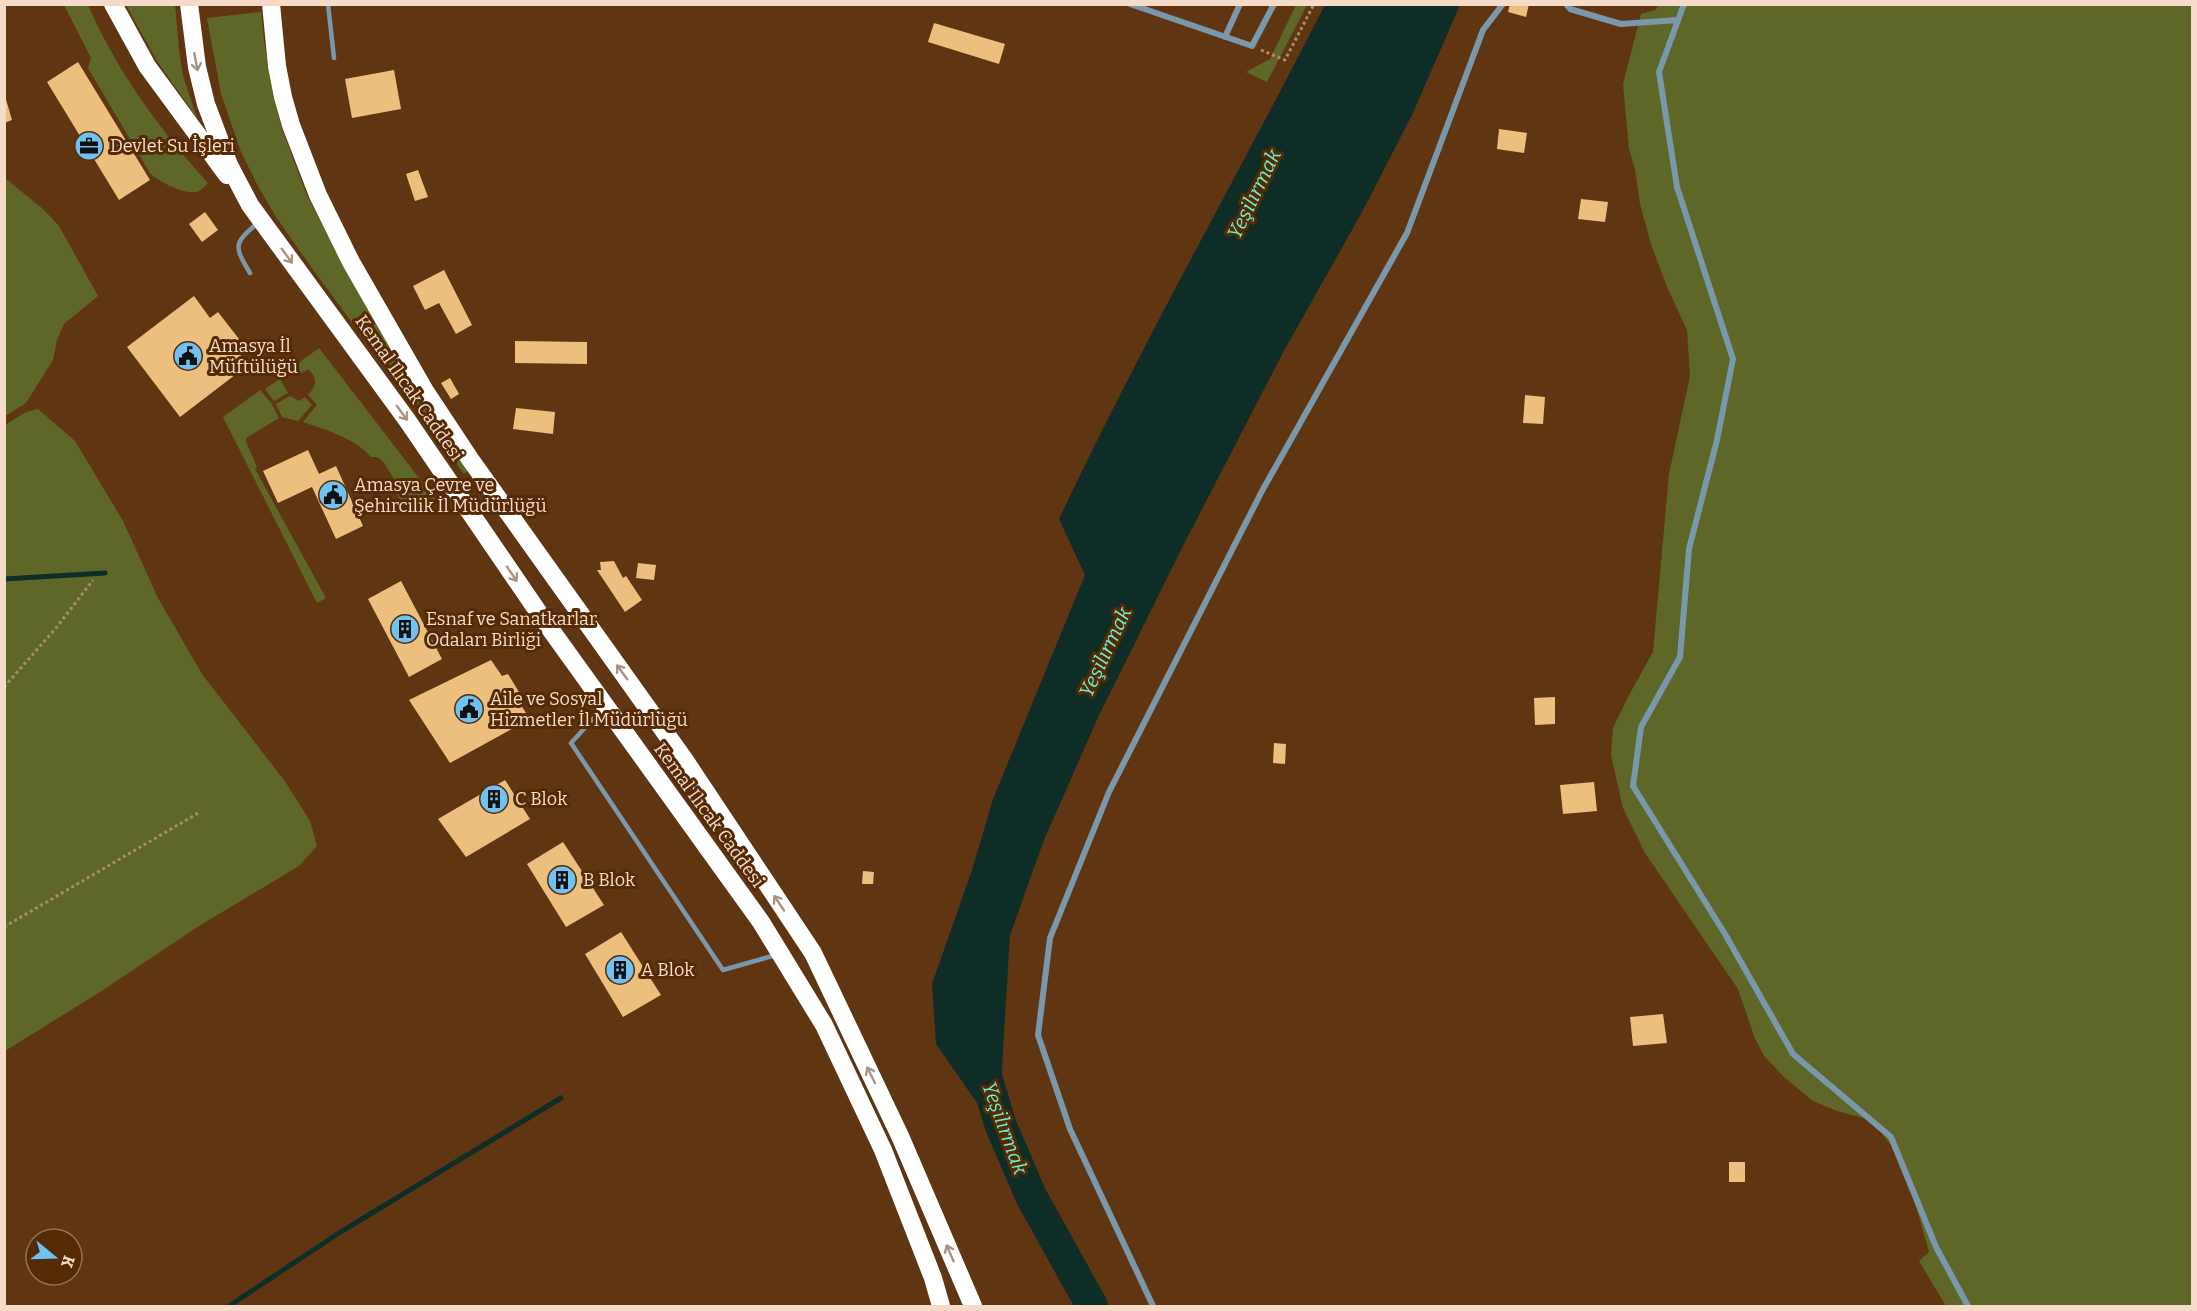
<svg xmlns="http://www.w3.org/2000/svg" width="2197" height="1311" viewBox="0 0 2197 1311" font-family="Bitter,serif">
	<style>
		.green { fill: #5e6728 }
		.water { fill: #0e2d26 }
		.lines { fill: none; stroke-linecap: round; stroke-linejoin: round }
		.stream { stroke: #0e2d26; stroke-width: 5 }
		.river { stroke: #0e2d26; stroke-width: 32 }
		.building { fill: #ecbf7e }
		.path { stroke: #ac8a6f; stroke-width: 3; stroke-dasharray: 3 3; stroke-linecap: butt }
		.lane { stroke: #7a98ab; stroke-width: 4.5 }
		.street { stroke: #7a98ab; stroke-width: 6 }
		.highway { stroke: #fff; stroke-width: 18 }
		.oneway { stroke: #aa9582 }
		.labels { text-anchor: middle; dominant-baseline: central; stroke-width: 6; stroke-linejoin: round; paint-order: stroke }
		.poi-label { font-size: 18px; fill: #f5dbc8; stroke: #552b05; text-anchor: start }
		.street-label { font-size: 18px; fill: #f5dbc8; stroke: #552b05 }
		.water-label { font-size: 20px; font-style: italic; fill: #68f2d4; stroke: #552b05 }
	</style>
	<rect width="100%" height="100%" fill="#603612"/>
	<path class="green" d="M1660,4L2192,5V1306H1946L1919,1261L1929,1252L1903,1160L1871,1120L1837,1111L1813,1101L1785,1078L1764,1056L1754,1036L1738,989L1645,853L1623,808L1611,755L1613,728L1628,697L1653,652L1669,474L1690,376L1687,330L1667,287L1651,244L1640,204L1635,169L1629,149L1623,84L1641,14L1655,10Z
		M64,5H88C117,71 159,129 208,183C204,187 201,191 196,192C183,194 159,182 150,173L88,68L91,58Z
		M126,5H175L179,50L183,76L197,118L157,61Z
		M1296,5H1307L1267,82L1246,72L1270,59Z
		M261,12L264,41L274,99L282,129L306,193L349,276L410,383L469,470L464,474L314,271L276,217L258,186L241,152L221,94L207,18Z
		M5,178L43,209L59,226L98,296L64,324L57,340L53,360L26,403L5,416Z
		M319,348L436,500L410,513L403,512L399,507L402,504L396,492L399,487L384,463L378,457H371C355,438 326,430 303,422L317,405L308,395C317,385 318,378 308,369L298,375L292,368Z
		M280,379L288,393L274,401L265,389Z
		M260,390L271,403L279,418L246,438V442L257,467L255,469L326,598L317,603L223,417Z
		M290,396L299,401L305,397L312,405L298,421L282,417L276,404Z
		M38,409L75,441L123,521L158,598L202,674L284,780L310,821L317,846L299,866L199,926L100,992L5,1051V425L26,412Z"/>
	<path class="water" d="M1325,5H1460L1413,113L1361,214L1285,349L1186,540L1100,713L1044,840L1010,935L998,1133L936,1044L932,984L972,870L993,799L1085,575L1059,519C1141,345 1237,177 1325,5Z"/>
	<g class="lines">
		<path class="stream" d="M4,579L105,573
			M229,1306L339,1233L561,1098"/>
		<path class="river" d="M986,1077L1001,1126L1031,1196L1092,1306"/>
	</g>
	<path class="building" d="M1510,4H1529L1526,17L1508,12Z
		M934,23L1005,44L999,64L928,42Z
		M78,62L150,180L119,200L47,82Z
		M394,70L401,109L352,118L345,79Z
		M5,96L12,120L4,123V97Z
		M1499,129L1527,133L1524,153L1497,149Z
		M418,170L428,197L415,201L406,174Z
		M1581,199L1608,202L1605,222L1578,219Z
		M205,212L218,230L202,242L189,224Z
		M444,270L472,325L456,334L439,303L425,310L413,286Z
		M194,296L210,318L218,312L239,339L232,344L248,365L180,417L127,347Z
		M515,341L587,342V364L515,363Z
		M450,378L459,394L451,399L441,383Z
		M1525,395L1545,397L1543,424L1523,423Z
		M516,408L555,412L553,434L513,429Z
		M308,450L319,474L336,466L363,526L336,539L312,487L278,503L263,471Z
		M614,561L623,578L626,576L642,600L625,612L597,570H601L600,562Z
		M638,563L656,565L654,580L636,578Z
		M401,581L442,659L409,677L368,599Z
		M491,660L502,676L508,674L522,697L517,699L530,719L450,763L409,700Z
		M1555,697V724L1535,725L1534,698Z
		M1274,743L1286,744L1285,764L1273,763Z
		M505,780L530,819L466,857L438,819Z
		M1594,782L1597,811L1563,814L1560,785Z
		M563,842L604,905L566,927L527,864Z
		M863,871L874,872L873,884H862Z
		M621,932L661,995L623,1017L585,954Z
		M1663,1014L1667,1043L1633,1046L1630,1017Z
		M1729,1162H1745V1182H1729Z"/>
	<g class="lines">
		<path class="path" d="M1261,50L1285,60L1314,4
			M4,687L56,628L93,580
			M4,927L200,812"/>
		<path class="lane" d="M328,4L334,58
			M250,273C233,245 234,243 259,222
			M603,708L571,743L723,970L776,955"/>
		<path class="street" d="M1130,4L1252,46L1274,4
			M1566,4L1570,9L1621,24L1678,20
			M1684,4L1659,72L1677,187L1733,359L1717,440L1689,549L1680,657L1641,727L1633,786L1725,934L1793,1054L1891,1137L1936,1247L1968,1306
			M1225,37L1240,4
			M1153,1306L1070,1129L1038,1035L1050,938L1109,792L1262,491L1407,233L1483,30L1503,4"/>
		<path class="highway" d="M113,4L147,66L227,175
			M189,4L197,67L206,104L229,165L250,205L407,420L543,619L761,922L824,1025L883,1150L933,1278L941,1306
			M271,4L277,66L283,97L291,125L318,195L351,262L425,391L470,459L684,759L813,953L900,1136L973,1306"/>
	</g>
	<defs><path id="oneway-shaft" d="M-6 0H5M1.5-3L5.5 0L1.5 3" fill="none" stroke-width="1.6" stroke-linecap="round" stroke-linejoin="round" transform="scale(1.5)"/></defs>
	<g class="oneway">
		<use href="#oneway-shaft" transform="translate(196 62) rotate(79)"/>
		<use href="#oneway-shaft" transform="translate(287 256) rotate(54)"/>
		<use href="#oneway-shaft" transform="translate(402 413) rotate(54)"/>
		<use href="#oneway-shaft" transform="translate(512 574) rotate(56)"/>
		<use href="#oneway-shaft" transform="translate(622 672) rotate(-126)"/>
		<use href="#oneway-shaft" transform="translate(779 903) rotate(-124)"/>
		<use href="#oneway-shaft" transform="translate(871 1075) rotate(-116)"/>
		<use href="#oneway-shaft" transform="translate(950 1253) rotate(-113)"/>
	</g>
	<defs>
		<g id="office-disc" transform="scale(1.5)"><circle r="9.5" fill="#6fc2f4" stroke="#552b05"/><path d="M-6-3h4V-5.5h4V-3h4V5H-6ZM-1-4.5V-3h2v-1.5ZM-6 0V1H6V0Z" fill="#111"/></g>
		<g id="civic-disc" transform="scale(1.5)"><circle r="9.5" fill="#6fc2f4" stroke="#552b05"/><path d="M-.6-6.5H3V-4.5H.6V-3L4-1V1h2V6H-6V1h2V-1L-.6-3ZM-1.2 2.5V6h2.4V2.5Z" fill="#111"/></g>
		<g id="building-disc" transform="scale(1.5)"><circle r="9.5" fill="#6fc2f4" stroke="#552b05"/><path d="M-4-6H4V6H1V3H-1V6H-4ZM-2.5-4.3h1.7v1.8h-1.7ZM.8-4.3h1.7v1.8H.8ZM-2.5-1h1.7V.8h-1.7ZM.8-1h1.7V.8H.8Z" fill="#111"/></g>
	</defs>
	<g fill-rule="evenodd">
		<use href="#office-disc" x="89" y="146"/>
		<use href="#civic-disc" x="188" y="356"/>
		<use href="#civic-disc" x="333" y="495"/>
		<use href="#building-disc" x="405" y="629"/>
		<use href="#civic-disc" x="469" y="709"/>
		<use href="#building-disc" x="494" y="799"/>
		<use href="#building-disc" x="562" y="880"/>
		<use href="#building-disc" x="620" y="970"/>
	</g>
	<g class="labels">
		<g class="poi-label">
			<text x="110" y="146">Devlet Su İşleri</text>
			<text x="209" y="346">Amasya İl<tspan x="209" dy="21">Müftülüğü</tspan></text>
			<text x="354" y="485">Amasya Çevre ve<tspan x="354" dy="21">Şehircilik İl Müdürlüğü</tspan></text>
			<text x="426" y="619">Esnaf ve Sanatkarlar<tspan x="426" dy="21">Odaları Birliği</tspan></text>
			<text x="490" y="699">Aile ve Sosyal<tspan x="490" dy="21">Hizmetler İl Müdürlüğü</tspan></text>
			<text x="515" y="799">C Blok</text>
			<text x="583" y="880">B Blok</text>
			<text x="641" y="970">A Blok</text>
		</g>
		<g class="street-label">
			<text transform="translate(409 388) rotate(55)">Kemal Ilıcak Caddesi</text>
			<text transform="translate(709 815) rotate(54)">Kemal Ilıcak Caddesi</text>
		</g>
		<g class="water-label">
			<text transform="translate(1254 194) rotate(-64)">Yeşilırmak</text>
			<text transform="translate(1105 652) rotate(-65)">Yeşilırmak</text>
			<text transform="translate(1005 1128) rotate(70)">Yeşilırmak</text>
		</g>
	</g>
	<rect width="2197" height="1311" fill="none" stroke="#f5dbc8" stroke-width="12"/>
	<g transform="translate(54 1257) rotate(109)"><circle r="28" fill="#552b05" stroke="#957153" stroke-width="1.5"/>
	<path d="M0-4.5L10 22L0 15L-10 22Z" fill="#6fc2f4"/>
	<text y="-9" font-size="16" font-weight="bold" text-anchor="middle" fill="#f5dbc8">K</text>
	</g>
</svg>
